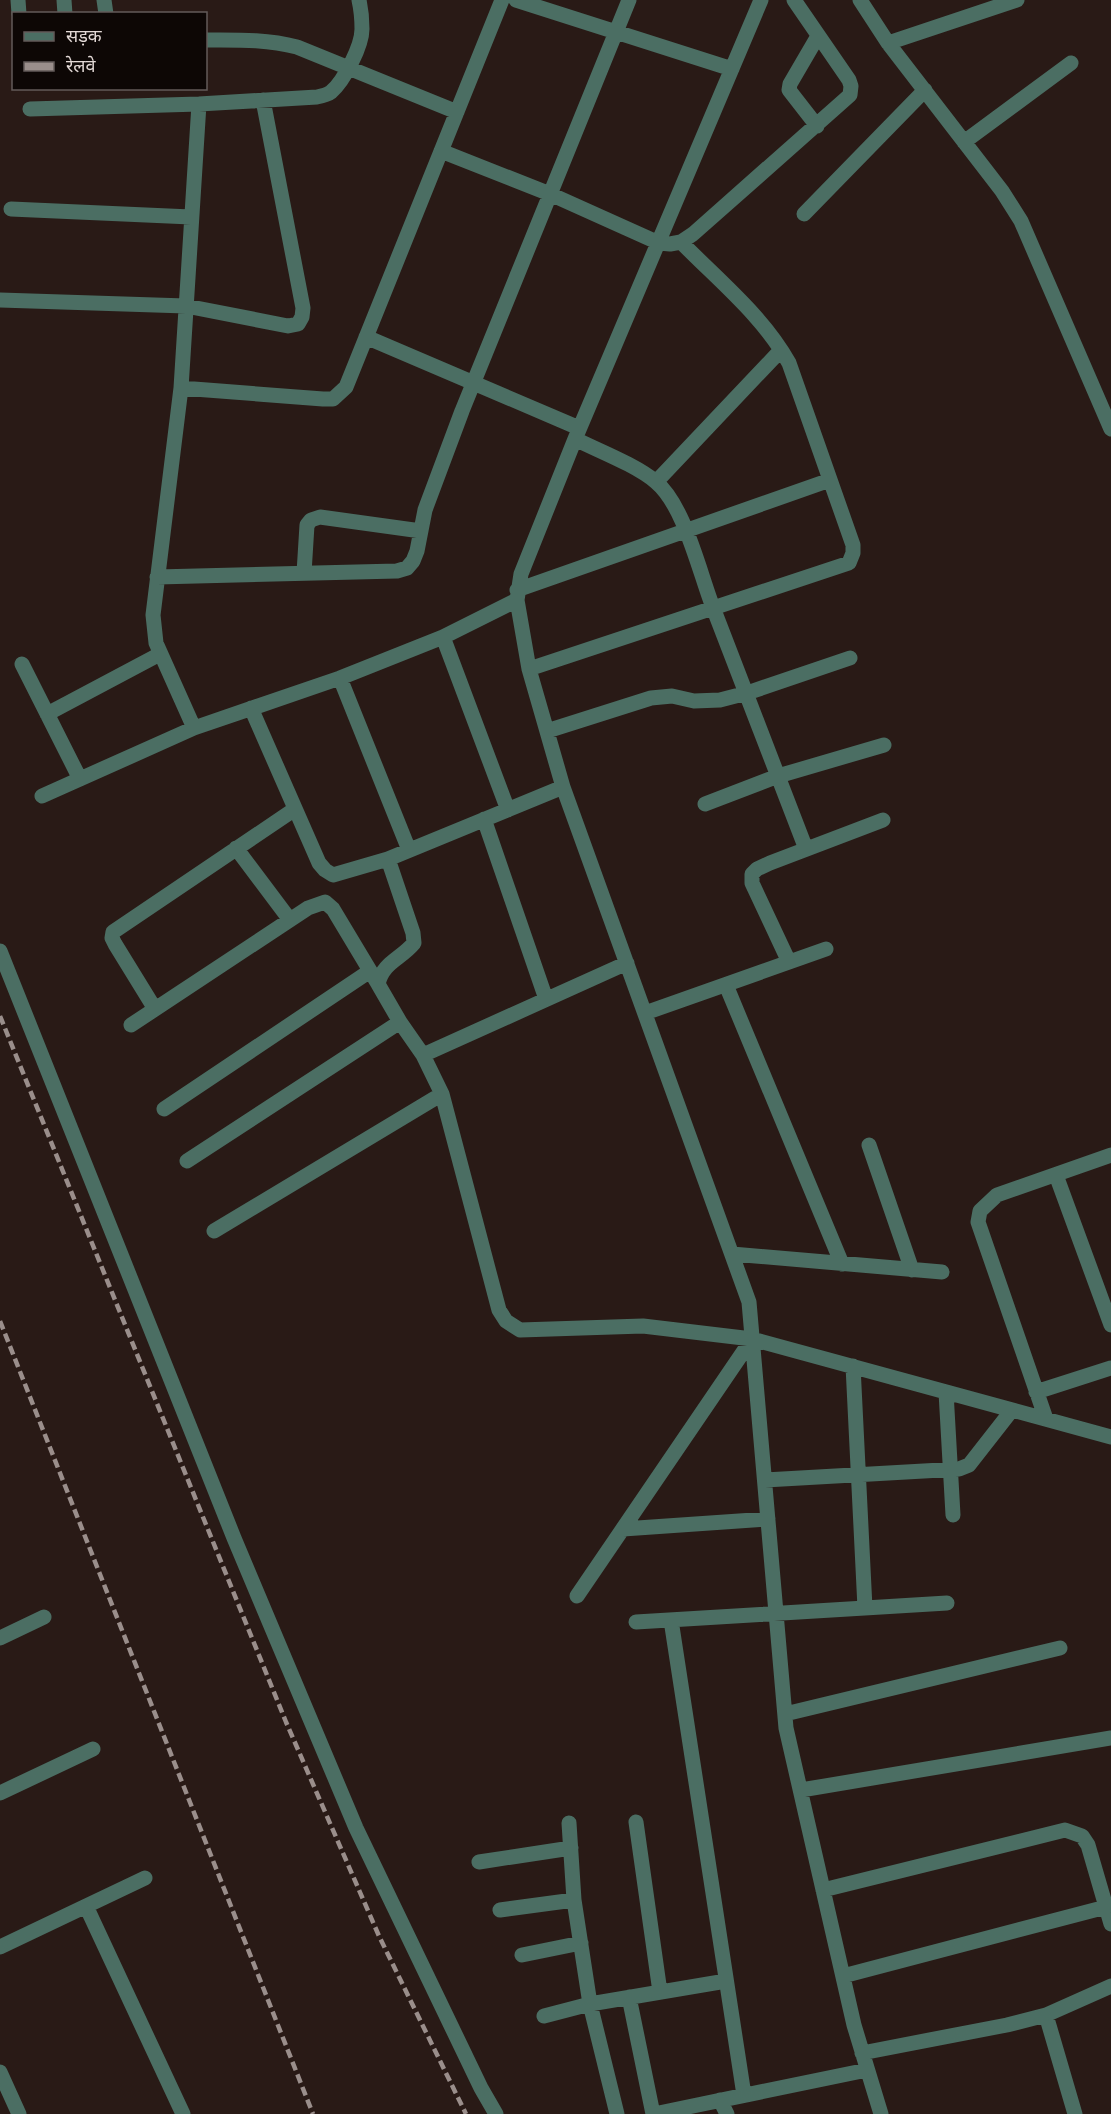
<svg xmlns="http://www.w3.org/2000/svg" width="1111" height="2114" viewBox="0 0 1111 2114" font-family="'Archivo Narrow','Noto Sans Devanagari',sans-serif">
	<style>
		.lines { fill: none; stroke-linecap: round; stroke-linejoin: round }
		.minor { stroke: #4b6e63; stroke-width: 15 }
		.rail { stroke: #9a8e8b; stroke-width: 4.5; stroke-dasharray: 9 4.5; stroke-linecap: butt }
	</style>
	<rect width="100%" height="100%" fill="#291a16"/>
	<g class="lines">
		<path class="minor" d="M18,0L19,14
			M64,0L65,14
			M104,0L106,14
			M516,0L732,69
			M761,0L575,439L521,574L517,600L529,669L563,787L749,1302L786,1728L854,2025L881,2114
			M860,0L888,43L1002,191L1021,221L1111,429
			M206,40C237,40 266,39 297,47L457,112
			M888,43L1017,0
			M199,104L181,388L323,399H333L346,387L502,0
			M30,109L199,104L317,97C322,96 327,95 331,92C344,81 362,46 362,29C362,19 361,9 359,0
			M817,126L789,90L790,84L818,36
			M964,142L1071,63
			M441,151L550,194L659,243L670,244L681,242L693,234L850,95L851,86L849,80L794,0
			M11,209L191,217
			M804,214L925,90
			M0,300L186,306L288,326L298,324L302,317L303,308L263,100
			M366,337L579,428
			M181,388L153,615L156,643L194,728
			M575,439C599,451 636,465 656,482C685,506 700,575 714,610C744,690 776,769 806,849
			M656,482L781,350
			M304,573L307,525L311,520L320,517L421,531
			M157,577L397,571L407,568L413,561L417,551L425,510L462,411L629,0
			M517,590L830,480
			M443,637L508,810
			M22,664L80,779
			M529,669L849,563L853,553V545L789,363C763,316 718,280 681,242
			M340,678L409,850
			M251,708L319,863L325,870L333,875L388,859L563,787
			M47,714L160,654
			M547,731L651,698L672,696L694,701L720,700L747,693L850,658
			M42,796L194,728L340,678L443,637L517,600
			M705,804L778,776L884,745
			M484,819L546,999
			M236,848L290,920
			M388,859L413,933L414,943C401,959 383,962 378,984L400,1022L423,1055L442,1094L499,1310L506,1321L520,1330L643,1326L752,1339L1111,1437
			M0,951L234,1538L356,1828L481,2088L496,2114
			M789,962L752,883V874L757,869L770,863L883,820
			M726,985L842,1264
			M155,1009L115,944L112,938L113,932L295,809
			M645,1013L826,949
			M131,1025L308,908L325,902L333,909L378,984
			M423,1055L627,963
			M164,1109L370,971
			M869,1145L912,1270
			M187,1161L400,1022
			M1056,1175L1111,1325
			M214,1231L442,1094
			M732,1254L942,1272
			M853,1366L865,1608
			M946,1392L953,1515
			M1036,1392L1111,1368
			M1046,1419L978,1222L980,1211L997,1195L1111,1155
			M765,1480L959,1469L969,1465L1012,1410
			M623,1529L768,1519
			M577,1596L752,1339
			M671,1620L744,2095
			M636,1622L947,1603
			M0,1638L44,1617
			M785,1714L1060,1648
			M801,1790L1111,1738
			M0,1793L93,1749
			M636,1822L660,1992
			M569,1823L574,1900L590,2004L617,2114
			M479,1862L571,1848
			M823,1890L1065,1830L1082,1836L1088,1845L1111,1924
			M86,1906L183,2114
			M500,1910L574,1900
			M0,1947L145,1878
			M522,1955L581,1943
			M843,1976L1106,1907
			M629,1997L653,2114
			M1046,2015L1075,2114
			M544,2016L590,2004L726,1981
			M862,2053L1007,2025L1046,2015L1111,1986
			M0,2072L19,2114
			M720,2100L727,2114
			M654,2114L867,2070"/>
		<path class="rail" d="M0,1016L286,1722L379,1936L466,2114
			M0,1321L313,2114"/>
	</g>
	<rect x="12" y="12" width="195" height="78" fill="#0d0705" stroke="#635b59" stroke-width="1.5"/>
	<rect x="24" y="32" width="30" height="9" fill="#4b6e63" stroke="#635b59" stroke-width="1.5"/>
	<text x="66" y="42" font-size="18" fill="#e3d9d6">सड़क</text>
	<rect x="24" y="62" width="30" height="9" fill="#9a8e8b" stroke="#635b59" stroke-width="1.5"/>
	<text x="66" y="72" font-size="18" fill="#e3d9d6">रेलवे</text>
</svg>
